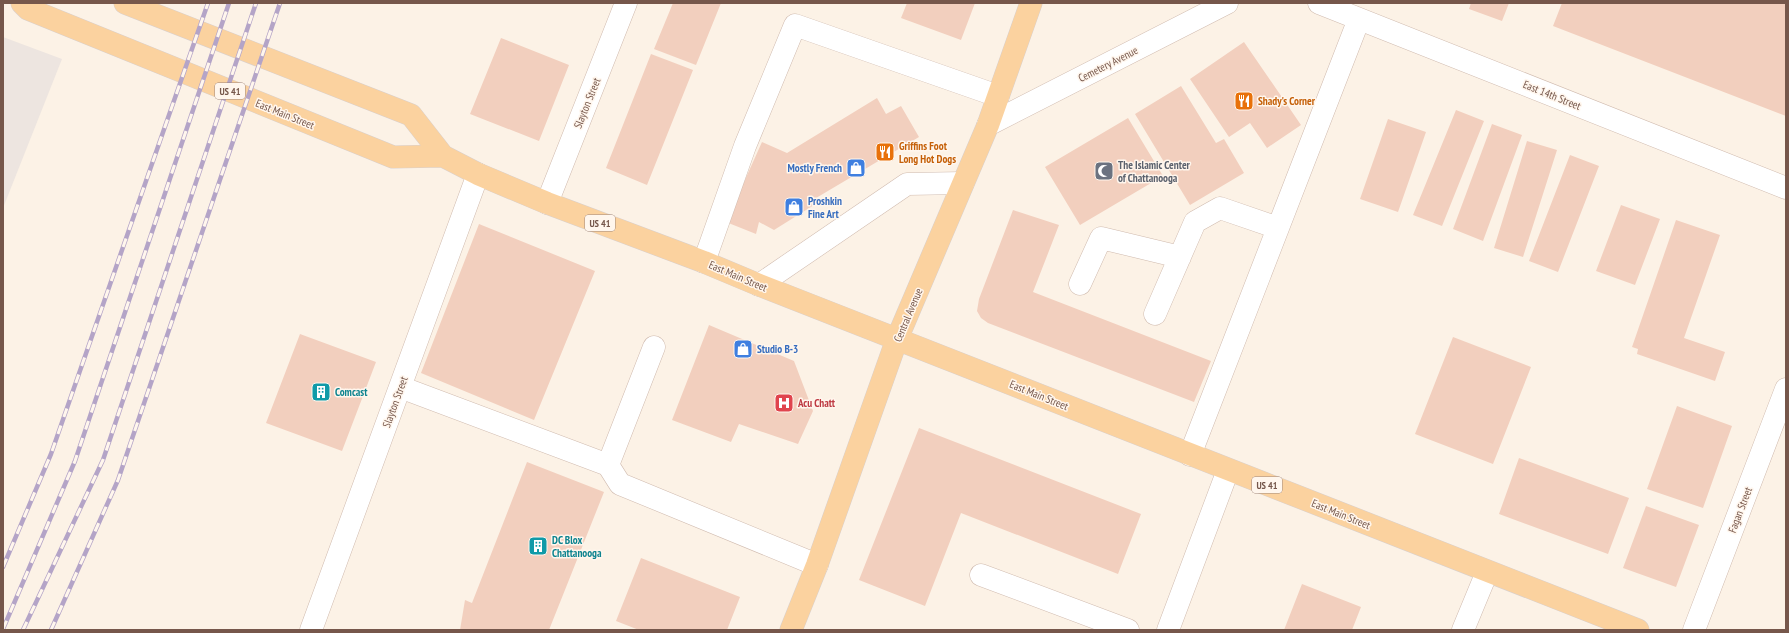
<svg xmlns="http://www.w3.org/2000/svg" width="1789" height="633" viewBox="0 0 1789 633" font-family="'PT Sans Narrow',sans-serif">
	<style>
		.industrial { fill: #ede5e0 }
		.building { fill: #f2cfbe }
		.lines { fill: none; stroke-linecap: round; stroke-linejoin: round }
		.minor-casing { stroke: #d0bbaf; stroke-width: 23 }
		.major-casing { stroke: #d9d0cd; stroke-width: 23 }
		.minor { stroke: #fff; stroke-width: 22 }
		.major { stroke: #fbd29f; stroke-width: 22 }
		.rail-casing { stroke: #b4a4c7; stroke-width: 4.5 }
		.rail { stroke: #fff6ed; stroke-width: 3; stroke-dasharray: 9; stroke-linecap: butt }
		.labels { text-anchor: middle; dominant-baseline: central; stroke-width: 3; stroke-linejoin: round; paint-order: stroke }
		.shield { fill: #fff6ed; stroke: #9f877c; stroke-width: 1 }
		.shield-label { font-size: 10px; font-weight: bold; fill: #76574b }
		.street-label { font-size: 11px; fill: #76574b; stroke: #fff6ed }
		.food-label { font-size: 11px; font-weight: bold; fill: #c56008; stroke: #fff6ed; text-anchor: start }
		.worship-label { font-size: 11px; font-weight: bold; fill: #5b616d; stroke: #fff6ed; text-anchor: start }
		.shop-label { font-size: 11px; font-weight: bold; fill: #366cbe; stroke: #fff6ed; text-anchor: start }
		.culture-label { font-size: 11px; font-weight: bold; fill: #0d838f; stroke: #fff6ed; text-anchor: start }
		.health-label { font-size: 11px; font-weight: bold; fill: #be3a42; stroke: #fff6ed; text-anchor: start }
	</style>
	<rect width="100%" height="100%" fill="#fcf2e6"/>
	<path class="industrial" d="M3,37L62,59L3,208Z"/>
	<path class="building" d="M673,3H721L696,65L654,49Z
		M907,3H975L961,40L901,18Z
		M1471,3H1509L1502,21L1469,9Z
		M1562,3H1786V116L1553,26Z
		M501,38L569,65L539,141L470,114Z
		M1244,42L1301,125L1267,148L1250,123L1229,137L1190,79Z
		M651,54L693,70L647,185L606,168Z
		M1181,86L1216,143L1224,139L1244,173L1190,205L1135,114Z
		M877,98L886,114L901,106L919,137L811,201L814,205L774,230L759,222L756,234L726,222L762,142L787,153Z
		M1456,110L1484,121L1442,226L1413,215Z
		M1128,118L1163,176L1080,225L1045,167Z
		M1388,119L1426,132L1398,212L1360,199Z
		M1492,124L1522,135L1483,241L1453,229Z
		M1527,141L1557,150L1523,257L1494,248Z
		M1570,155L1599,166L1558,272L1529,261Z
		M1621,205L1660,219L1635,285L1596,271Z
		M1013,210L1059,225L1033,292L1211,361L1194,402L988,323L981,318L977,311L979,299Z
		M1676,220L1720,235L1684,338L1725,352L1715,381L1637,354L1638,349L1632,347Z
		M479,224L595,271L534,420L421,373Z
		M709,325L794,361L813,411L798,444L739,424L731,442L672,420Z
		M300,334L376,362L342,451L266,423Z
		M1453,337L1531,367L1493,464L1415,434Z
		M1677,406L1732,426L1703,508L1647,489Z
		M919,428L1141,514L1118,574L961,513L925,606L859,580Z
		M1519,458L1629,498L1608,554L1499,514Z
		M527,462L604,492L549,630H460L465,600L472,603Z
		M1646,506L1699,525L1676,587L1623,568Z
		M641,558L740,597L727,630H639L616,621Z
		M1302,584L1361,607L1352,630H1284Z"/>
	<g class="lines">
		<g class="minor-casing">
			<path id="minor" d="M1319,3L1786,188
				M988,125L1227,3
				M547,203L626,3
				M704,262L745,146L795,25L998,96
				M1080,284L1101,238L1180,257
				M759,285L907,184L963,183
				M1155,314L1195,222L1220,208L1278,228
				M400,387L608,465L620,484L817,565
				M1190,455L1359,19
				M608,465L654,347
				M981,575L1128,630
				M311,630L478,174
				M1168,630L1228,470
				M1463,630L1487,572
				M1694,630L1786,389"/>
		</g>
		<g class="major-casing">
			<path id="major" d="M22,3L28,9L393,157L443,156
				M125,3L411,115L443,156L478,174L547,203L704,262L759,285L1638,630
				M791,630L817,565L897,339L988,125L1031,3"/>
		</g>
		<use href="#minor" class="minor"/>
		<use href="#major" class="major"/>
		<g class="rail-casing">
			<path id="rail" d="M3,567L51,454L208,3
				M3,629L75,461L229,3
				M23,630L103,460L256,3
				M51,630L118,480L280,3"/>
		</g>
		<use href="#rail" class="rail"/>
	</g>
	<defs>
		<g id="restaurant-square" transform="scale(1)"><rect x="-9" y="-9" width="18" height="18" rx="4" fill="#e8710a" stroke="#fff6ed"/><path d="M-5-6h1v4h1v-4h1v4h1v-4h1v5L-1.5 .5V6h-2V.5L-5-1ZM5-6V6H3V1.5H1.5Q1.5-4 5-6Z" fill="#fff"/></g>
		<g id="shop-square" transform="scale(1)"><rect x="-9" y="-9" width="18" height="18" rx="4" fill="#3f7fe0" stroke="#fff6ed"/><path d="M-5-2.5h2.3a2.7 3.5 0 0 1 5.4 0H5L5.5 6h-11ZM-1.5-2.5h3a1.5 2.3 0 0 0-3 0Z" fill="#fff"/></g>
		<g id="mosque-square" transform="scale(1)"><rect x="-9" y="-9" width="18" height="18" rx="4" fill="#6b7280" stroke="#fff6ed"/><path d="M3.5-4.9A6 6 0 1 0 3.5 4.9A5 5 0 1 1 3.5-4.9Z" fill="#fff"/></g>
		<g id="building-square" transform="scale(1)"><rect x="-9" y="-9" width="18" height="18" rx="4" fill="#0f9aa8" stroke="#fff6ed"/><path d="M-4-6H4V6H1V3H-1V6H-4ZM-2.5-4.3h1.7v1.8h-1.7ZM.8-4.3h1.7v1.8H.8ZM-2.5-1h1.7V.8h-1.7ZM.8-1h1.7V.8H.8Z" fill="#fff"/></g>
		<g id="hospital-square" transform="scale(1)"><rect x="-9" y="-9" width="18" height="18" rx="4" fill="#e0444e" stroke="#fff6ed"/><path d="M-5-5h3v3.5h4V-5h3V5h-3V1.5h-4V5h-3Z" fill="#fff"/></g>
	</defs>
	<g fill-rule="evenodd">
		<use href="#restaurant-square" x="1244" y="101"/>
		<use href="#restaurant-square" x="885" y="152"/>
		<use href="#shop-square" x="856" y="168"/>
		<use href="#mosque-square" x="1104" y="171"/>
		<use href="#shop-square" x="794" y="207"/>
		<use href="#shop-square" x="743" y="349"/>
		<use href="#building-square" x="321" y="392"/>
		<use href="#hospital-square" x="784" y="403"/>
		<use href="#building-square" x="538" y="546"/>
	</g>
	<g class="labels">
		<g class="shield">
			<rect x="215" y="83" width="30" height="16" rx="3"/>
			<rect x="585" y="215" width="30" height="16" rx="3"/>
			<rect x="1252" y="477" width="30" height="16" rx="3"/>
		</g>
		<g class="shield-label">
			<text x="230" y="91">US 41</text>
			<text x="600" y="223">US 41</text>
			<text x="1267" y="485">US 41</text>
		</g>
		<g class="street-label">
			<text transform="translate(1108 64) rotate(-27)">Cemetery Avenue</text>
			<text transform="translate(1552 95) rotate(22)">East 14th Street</text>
			<text transform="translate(587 103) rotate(-68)">Slayton Street</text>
			<text transform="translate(285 114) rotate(22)">East Main Street</text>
			<text transform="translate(738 276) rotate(23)">East Main Street</text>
			<text transform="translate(908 315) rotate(-67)">Central Avenue</text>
			<text transform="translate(1039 395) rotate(22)">East Main Street</text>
			<text transform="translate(395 402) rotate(-70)">Slayton Street</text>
			<text transform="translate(1740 510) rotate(-69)">Fagan Street</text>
			<text transform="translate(1341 514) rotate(22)">East Main Street</text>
		</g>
		<g class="food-label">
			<text x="1258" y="101">Shady's Corner</text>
			<text x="899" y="146">Griffins Foot<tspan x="899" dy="13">Long Hot Dogs</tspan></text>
		</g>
		<g class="worship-label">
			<text x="1118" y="165">The Islamic Center<tspan x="1118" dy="13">of Chattanooga</tspan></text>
		</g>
		<g class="shop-label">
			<text x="842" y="168" text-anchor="end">Mostly French</text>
			<text x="808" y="201">Proshkin<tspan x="808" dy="13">Fine Art</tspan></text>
			<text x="757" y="349">Studio B-3</text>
		</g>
		<g class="culture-label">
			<text x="335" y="392">Comcast</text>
			<text x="552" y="540">DC Blox<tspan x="552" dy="13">Chattanooga</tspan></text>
		</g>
		<g class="health-label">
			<text x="798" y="403">Acu Chatt</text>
		</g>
	</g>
	<rect width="1789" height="633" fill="none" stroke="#76574b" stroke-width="8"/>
</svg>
